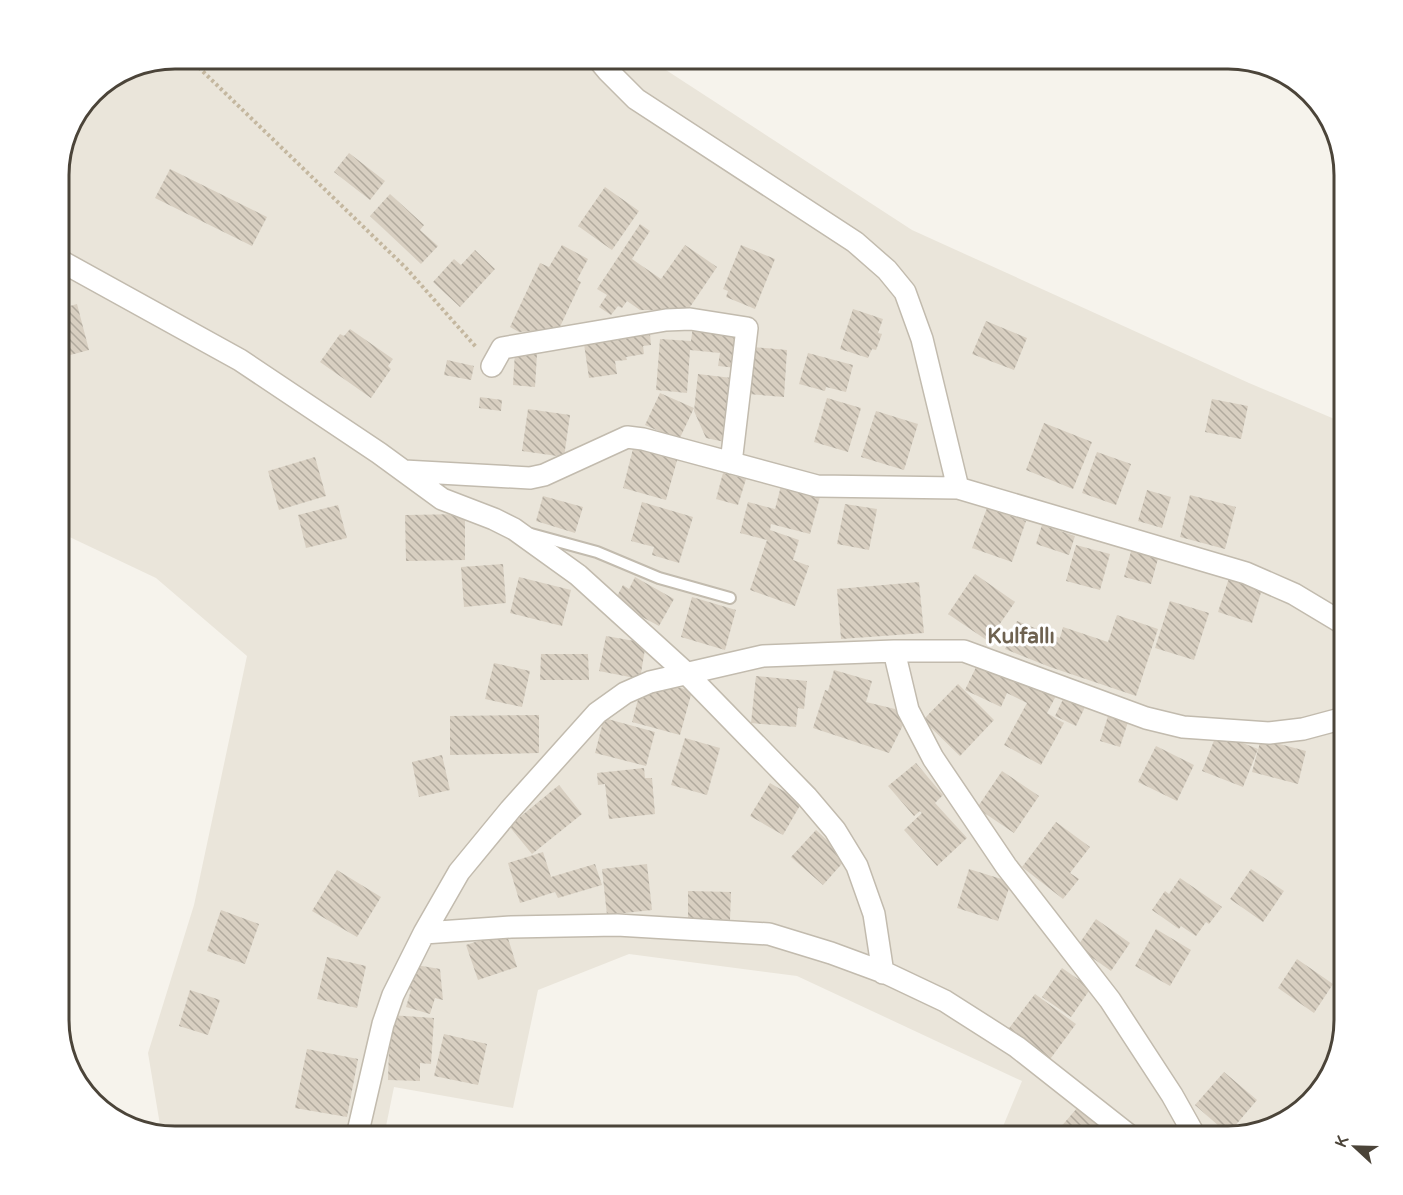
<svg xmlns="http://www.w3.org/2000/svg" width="1403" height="1195" viewBox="0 0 1403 1195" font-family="'Varela Round',sans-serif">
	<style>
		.residential { fill: #eae5da }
		.building { fill: url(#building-back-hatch) }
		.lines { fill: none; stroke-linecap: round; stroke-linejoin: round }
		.lane-casing { stroke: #c2bbae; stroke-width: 14 }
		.street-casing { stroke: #c2bbae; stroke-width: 24 }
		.path { stroke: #c4b79f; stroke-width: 4; stroke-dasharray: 3 3; stroke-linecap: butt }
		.lane { stroke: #fff; stroke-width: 10 }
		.street { stroke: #fff; stroke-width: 21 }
		.labels { text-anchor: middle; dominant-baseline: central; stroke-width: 6; stroke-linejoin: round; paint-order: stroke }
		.quarter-label { font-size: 21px; font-weight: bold; fill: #6e6250; stroke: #fff }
		.rim { fill: none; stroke: #4b4439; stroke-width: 3 }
	</style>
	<defs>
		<pattern id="building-back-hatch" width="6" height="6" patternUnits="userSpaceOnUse" patternTransform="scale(1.5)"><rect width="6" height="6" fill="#d8cfc1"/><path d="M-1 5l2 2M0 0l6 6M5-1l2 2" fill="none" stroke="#b1aa9e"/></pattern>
	</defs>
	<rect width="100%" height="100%" fill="#f6f3ec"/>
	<path class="residential" d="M175,59H649L912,230L1249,383L1344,423V1021L1315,1097L1273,1128L1228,1136H999L1022,1081L797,976L629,954L538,990L513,1108L394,1087L384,1136H174L161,1131L148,1053L194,905L247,656L156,578L59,532V167L71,123L98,88Z"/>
	<path class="building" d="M349,153L385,181L370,200L334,172Z
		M170,169L267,217L252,246L155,198Z
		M605,187L639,211L612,250L578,226Z
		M390,194L424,225L420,230L438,246L421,264L370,216Z
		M640,224L650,231L632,259L661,279L685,245L717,267L688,310H640L627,301L622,308L618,306L611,315L599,307L607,295L597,289Z
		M562,245L588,259L577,280L581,282L559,329L519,332L510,327L540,263L549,267Z
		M741,245L775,259L755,309L726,297L728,291L723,289Z
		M475,250L495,269L460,307L433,282L454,259L461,265Z
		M77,304L89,350L59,358V309Z
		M853,309L883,319L878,333L882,334L876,350L872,349L868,358L840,349Z
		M986,321L1027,338L1014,370L972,354Z
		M693,326L741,336L737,368L718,366L720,353L690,350L687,393L656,390L660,339L691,341Z
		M350,329L393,359L388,366L391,369L371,398L320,362L340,334L344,336Z
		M650,334L651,345L643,346L644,354L626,357L627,360L615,361L617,374L589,378L584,344Z
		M752,347L787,350L784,397L748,394Z
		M515,352L537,354L535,387L513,385Z
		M808,353L853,365L846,392L826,387L825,391L799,384Z
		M447,360L474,366L471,380L444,375Z
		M698,374L732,378L725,442L706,438L694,411Z
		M660,393L694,408L679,440L645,425Z
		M480,397L502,400L501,411L479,408Z
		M827,398L861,408L848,452L814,442Z
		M1212,399L1248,406L1241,439L1205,432Z
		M528,409L570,415L564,457L522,451Z
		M876,411L918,424L904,470L861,457Z
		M1044,423L1092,442L1073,489L1026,470Z
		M634,445L678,457L666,500L623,488Z
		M1097,452L1131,464L1116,505L1082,493Z
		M315,457L326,496L279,510L268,471Z
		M723,473L746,479L738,505L716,499Z
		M781,486L820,497L810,534L771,524L770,530L799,540L793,560L809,566L795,606L750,590L767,540L740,533L748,502L775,509Z
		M1147,490L1171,497L1162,528L1138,521Z
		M1190,495L1236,507L1225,549L1180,537Z
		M543,496L583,507L575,533L536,521Z
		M642,502L693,517L679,563L652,555L654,547L631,541Z
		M845,504L877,509L869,550L837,544Z
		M338,505L347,538L306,548L298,515Z
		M987,508L1026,521L1012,562L972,548Z
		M465,514V560L406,561L405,515Z
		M1042,525L1075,536L1069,555L1036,544Z
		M1076,545L1110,554L1100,590L1066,581Z
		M1132,548L1159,555L1151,584L1124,577Z
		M503,564L506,603L464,607L461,567Z
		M975,574L1015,602L988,641L948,614Z
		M519,577L571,590L562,626L510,613Z
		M635,577L674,599L659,626L614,602L623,585L629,589Z
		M1229,578L1262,589L1252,623L1218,612Z
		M919,582L924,633L841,639L837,589Z
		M692,597L736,610L725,650L681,637Z
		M1170,601L1209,613L1194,660L1155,648Z
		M1117,615L1158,629L1136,696L1050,667L1005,649L1017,621L1060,638L1063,627L1108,642Z
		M606,636L646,643L640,679L599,671Z
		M541,654H588L589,680H540Z
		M979,661L1057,694L1047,713L1064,723L1041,765L1004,745L1027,703L1007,693L1001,707L965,690Z
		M494,663L530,671L522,707L485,699Z
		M834,670L872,681L866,702L895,709L905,721L889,753L813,728L825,690L828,691Z
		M756,676L807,681L804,709L798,708L796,727L751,723Z
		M666,684L692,691L680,735L632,722L641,688Z
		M958,684L994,720L960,756L923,720Z
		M1065,695L1086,705L1076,726L1055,716Z
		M539,715V753L450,755V716Z
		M1108,716L1128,722L1120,747L1100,741Z
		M604,718L655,732L646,766L595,753Z
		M1217,733L1258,749L1243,787L1202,771Z
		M685,738L720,748L707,795L671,785Z
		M1261,739L1306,751L1298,784L1252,772Z
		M1344,744V768L1336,765Z
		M1156,746L1194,765L1177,801L1138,782Z
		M442,755L450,790L419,797L412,762Z
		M916,763L943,795L935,803L967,838L937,866L904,830L922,813L920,811L914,816L888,786Z
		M644,768L645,778H652L655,814L609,819L605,784L598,785L597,773Z
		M1002,771L1039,796L1014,833L977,808Z
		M770,783L802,802L783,835L750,816Z
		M559,785L582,814L532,854L509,826Z
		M1056,822L1090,847L1070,873L1079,879L1063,899L1022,867Z
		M816,830L847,858L823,885L791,857Z
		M543,852L551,877L595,864L602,885L558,898L555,892L520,903L508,863Z
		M647,864L652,910L607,915L602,869Z
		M969,869L1011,882L998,921L957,908Z
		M1251,869L1284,891L1263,922L1230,899Z
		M337,870L381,897L357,937L312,911Z
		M1180,878L1222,907L1209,924L1206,922L1196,936L1181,926L1179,929L1152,910L1165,891L1169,894Z
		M688,891L731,892L730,920L688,919Z
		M221,910L259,924L245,964L207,951Z
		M1096,919L1130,943L1111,971L1077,947Z
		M1156,929L1191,950L1170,986L1135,966Z
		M506,932L517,967L478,980L466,945Z
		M327,957L366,966L357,1008L317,999Z
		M1297,959L1333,984L1314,1013L1278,988Z
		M416,965L440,969L443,1000L435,998L430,1014L406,1007L411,990L405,988Z
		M1062,968L1091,988L1071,1017L1042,997Z
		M190,990L220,1000L208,1035L179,1026Z
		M1035,994L1076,1024L1048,1062L1007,1031Z
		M390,1015L434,1018L431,1064L420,1063V1081L388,1080Z
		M444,1034L487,1044L478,1085L434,1076Z
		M307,1049L358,1059L347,1117L295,1108Z
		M1224,1072L1257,1100L1228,1134L1195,1105Z
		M1078,1107L1112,1136H1053Z"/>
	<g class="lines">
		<g class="lane-casing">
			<path id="lane" d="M531,534L597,552L659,578L730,598"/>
		</g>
		<g class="street-casing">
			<path id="street" d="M598,59L608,71L636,99L855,242L887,270L905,292L922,339L958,488L1246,573L1294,594L1344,624
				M59,260L240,360L379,453L442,499L494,519L514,529L578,575L686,673L807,797L835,830L857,866L874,914L883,973
				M492,366L502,348L666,320L690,319L747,328L731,463
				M404,471L530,478L544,475L627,437L643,439L817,486L958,488
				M424,933L459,872L510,810L597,713L625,693L650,682L763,656L894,651
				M357,1136L383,1024L393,995L424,933L511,927L617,925L769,934L831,953L888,974L945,1001L1017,1047L1130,1136
				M1195,1136L1172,1095L1110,1000L1006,866L933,758L908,710L894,651H964L1146,718L1183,727L1269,733L1303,729L1344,718"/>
		</g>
		<path class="path" d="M190,59L406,268L476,347"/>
		<use href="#lane" class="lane"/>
		<use href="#street" class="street"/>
	</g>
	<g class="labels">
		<g class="quarter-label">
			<text x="1021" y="636">Kulfallı</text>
		</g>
	</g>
	<path d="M0 0H1403V1195H0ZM175 69H1228A106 106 0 0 1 1334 175V1020A106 106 0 0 1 1228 1126H175A106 106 0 0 1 69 1020V175A106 106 0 0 1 175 69Z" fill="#fff" fill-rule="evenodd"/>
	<path class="rim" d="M175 69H1228A106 106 0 0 1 1334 175V1020A106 106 0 0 1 1228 1126H175A106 106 0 0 1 69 1020V175A106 106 0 0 1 175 69Z"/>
	<g transform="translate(1355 1147) rotate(292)" stroke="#ffffff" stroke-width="4.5" paint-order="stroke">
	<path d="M0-4.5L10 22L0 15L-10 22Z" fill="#4b4439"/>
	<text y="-9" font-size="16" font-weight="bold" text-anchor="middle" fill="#4b4439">K</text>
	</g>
</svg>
